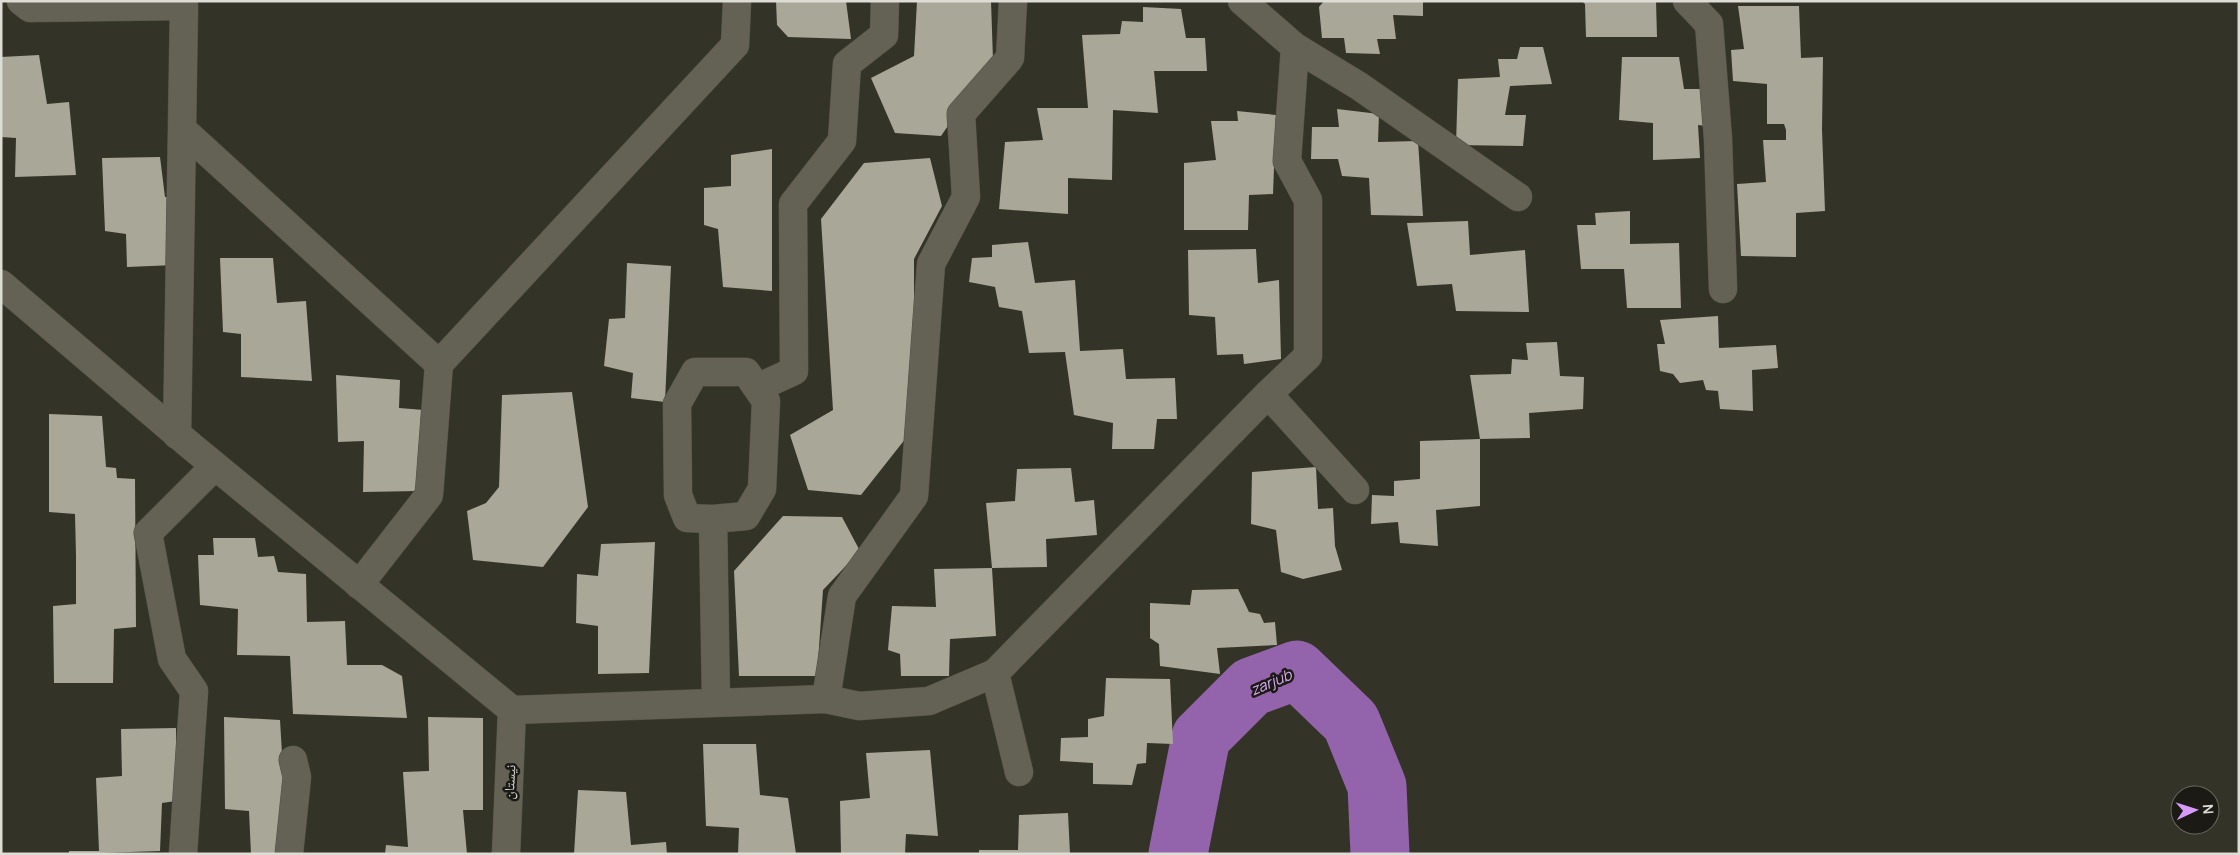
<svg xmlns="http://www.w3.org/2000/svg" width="2240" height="855" viewBox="0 0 2240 855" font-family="Manrope,'Noto Naskh Arabic',sans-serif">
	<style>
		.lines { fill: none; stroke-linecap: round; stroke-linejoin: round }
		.river { stroke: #9364ab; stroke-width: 59 }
		.building { fill: #a8a798 }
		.street-casing { stroke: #525146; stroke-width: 29 }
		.secondary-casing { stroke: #525146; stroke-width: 29 }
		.street { stroke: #646255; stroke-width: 28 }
		.secondary { stroke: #646255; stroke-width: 28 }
		.labels { text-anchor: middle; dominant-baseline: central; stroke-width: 5; stroke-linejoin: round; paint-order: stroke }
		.street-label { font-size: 14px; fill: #dddcd5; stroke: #1b1a15 }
		.water-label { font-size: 15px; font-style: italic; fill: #deacf8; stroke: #1b1a15 }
	</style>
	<rect width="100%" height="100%" fill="#343327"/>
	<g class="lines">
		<path class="river" d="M1178,854L1201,737L1251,687L1297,670L1351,722L1377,786L1380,854"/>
	</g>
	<path class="building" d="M776,1H846L851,39L788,37L777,25Z
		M917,1H991L993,60L941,136L895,133L871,78L914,56Z
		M1324,1H1423V16L1393,15L1396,39H1377L1380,54L1346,53L1344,38H1322L1319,7Z
		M1582,1H1656L1657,37H1586L1585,4Z
		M1738,6H1799L1801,58L1823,57L1822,130L1825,211L1796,213V257L1741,256L1737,184L1766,182L1763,140H1786V130L1784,124H1767V84L1733,81L1731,50L1744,49Z
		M1143,7L1181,9L1186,38H1205L1207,71H1154L1158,113L1113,110L1112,180L1068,178V214L999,209L1005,142L1043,140L1037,108H1088L1082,35L1120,34L1122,21L1143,22Z
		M1520,47H1543L1552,84L1510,86L1505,115H1526L1523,146L1456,145L1458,79L1500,77L1498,59H1517Z
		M39,55L47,104L69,102L76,175L15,177L16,138L1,137V57Z
		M1622,57H1679L1684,89H1700L1706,126L1698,125L1700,158L1653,160V123L1619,120Z
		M1337,109L1379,114L1378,142L1418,141L1423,216L1371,215L1369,178L1342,176L1338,159H1311L1312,127H1339Z
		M1237,111L1276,115L1273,194L1249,195L1248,230H1184V163L1216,160L1211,121H1238Z
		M772,149V291L723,287L718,229L704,225V188L731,186V155Z
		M160,157L165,197H174L175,265L127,267L126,234L105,231L102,158Z
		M930,158L942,206L914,259V341L906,438L861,495L808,490L790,435L833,410L821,219L864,163Z
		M1630,211V244L1679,243L1681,308H1627L1624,269H1581L1577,225H1596L1595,213Z
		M1468,221L1470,255L1525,250L1529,312L1456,311L1452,284L1417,286L1407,223Z
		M1028,242L1035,283L1075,280L1080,351L1123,349L1126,379L1175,378L1177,419H1157L1154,449H1112L1113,423L1074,415L1065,352L1029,353L1022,311L999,307L995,287L969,282L972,258L992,257V245Z
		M1256,249L1258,283L1279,280L1281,359L1244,364L1243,354L1217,355L1215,317L1189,315L1188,250Z
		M220,258H273L277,303L306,301L312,381L241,377V334L223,332Z
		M627,263L671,266L665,402L631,398L633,373L604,366L609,319L625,318Z
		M1718,316L1719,348L1776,345L1778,368L1752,370L1753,411L1720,409L1718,391L1706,390L1703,380L1680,383L1673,374L1660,371L1657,344H1665L1660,320Z
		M1557,342L1560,376L1584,377L1583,409L1529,413L1530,438L1480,439L1470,375L1511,374L1512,359L1528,360L1526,343Z
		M336,375L400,380L399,408L424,410L417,491L363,492L364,441L338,442Z
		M572,392L588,507L543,567L473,560L467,511L486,503L499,487L502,395Z
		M49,414L102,416L106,467L116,468L117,478L135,479L136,627L114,629L113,683H54L53,606L76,604V556L75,514L49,512Z
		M1480,439V506L1436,510L1438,546L1400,543L1398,522L1371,524L1372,495L1394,496V481L1420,479V441Z
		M1316,467L1318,509L1333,508L1335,546L1342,570L1303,579L1281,572L1276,530L1251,524L1252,472Z
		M1071,468L1075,502L1094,500L1097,535L1046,539L1047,567L992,568L986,503L1015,501L1017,469Z
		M783,516L842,517L860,551L823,590L817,676H739L734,571Z
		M213,538H255L258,557L274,556L278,572L306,574L307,622L345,621L347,665H382L402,676L407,718L293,714L290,656L237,655L238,609L200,605L198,555H214Z
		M655,542L649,673L598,674V626L576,623L577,574L598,576L601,544Z
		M992,568L996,636L950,639L949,676H901L900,654L888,650L892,606L936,607L934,569Z
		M1238,589L1249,612L1260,614L1264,623L1275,622L1277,645L1217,648L1220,674L1160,666L1159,644L1150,638V603L1190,605L1192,590Z
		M1106,678L1170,679L1173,744L1147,743L1146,763L1137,764L1132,785L1093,784V763L1060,761L1061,738L1088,737V719L1104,716Z
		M224,717L280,720L288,854H251L249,811L225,809Z
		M428,717L483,718V810H463L467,854H385L386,845L408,847L403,772L429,771Z
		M176,728V801L162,803L160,851L69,854V851H99L96,778L122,776L121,729Z
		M703,744H756L760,795L788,798L796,854H738L739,828L706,826Z
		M930,750L938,836L906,834L905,854H841L840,801L870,798L866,753Z
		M578,790L626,792L631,845L666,842L667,854H574Z
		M1068,813L1070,854H979V850H1018L1019,815Z"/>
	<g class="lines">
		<g class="street-casing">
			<path id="street" d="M21,1L30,8L184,6L177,435
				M1687,1L1709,24L1718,139L1723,289
				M1295,47L1359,86L1518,197
				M183,130L439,364L429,495L359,585
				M439,364L735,45L737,1
				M757,388L794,371L793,204L842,141L847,64L884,35L885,1
				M1268,394L1355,490
				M713,519L687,518L678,495L677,404L695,372H746L766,401L762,489L746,516L713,519L716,703
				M995,673L1019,772
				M826,699L842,596L914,496L931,264L966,197L961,114L1010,58L1013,1
				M183,854L194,691L172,659L148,533L215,466
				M289,854L297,777L293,760
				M506,854L512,710L826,699L859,706L929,701L995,673L1268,394L1308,356V200L1287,161L1295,47L1242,1"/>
		</g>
		<g class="secondary-casing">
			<path id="secondary" d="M1,284L191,446L512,710"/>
		</g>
		<use href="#street" class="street"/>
		<use href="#secondary" class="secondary"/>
	</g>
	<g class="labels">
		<g class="street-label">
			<text transform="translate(509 782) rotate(-87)">نیستان</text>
		</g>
		<g class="water-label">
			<text transform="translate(1271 682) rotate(-23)">zarjub</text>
		</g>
	</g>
	<rect width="2240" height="855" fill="none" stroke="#dddcd5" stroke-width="5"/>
	<g transform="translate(2195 810) rotate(86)"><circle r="24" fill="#1b1a15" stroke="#696862"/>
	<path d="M0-4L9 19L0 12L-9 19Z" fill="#d89af8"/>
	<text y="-8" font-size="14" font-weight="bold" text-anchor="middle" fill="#dddcd5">N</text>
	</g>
</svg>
